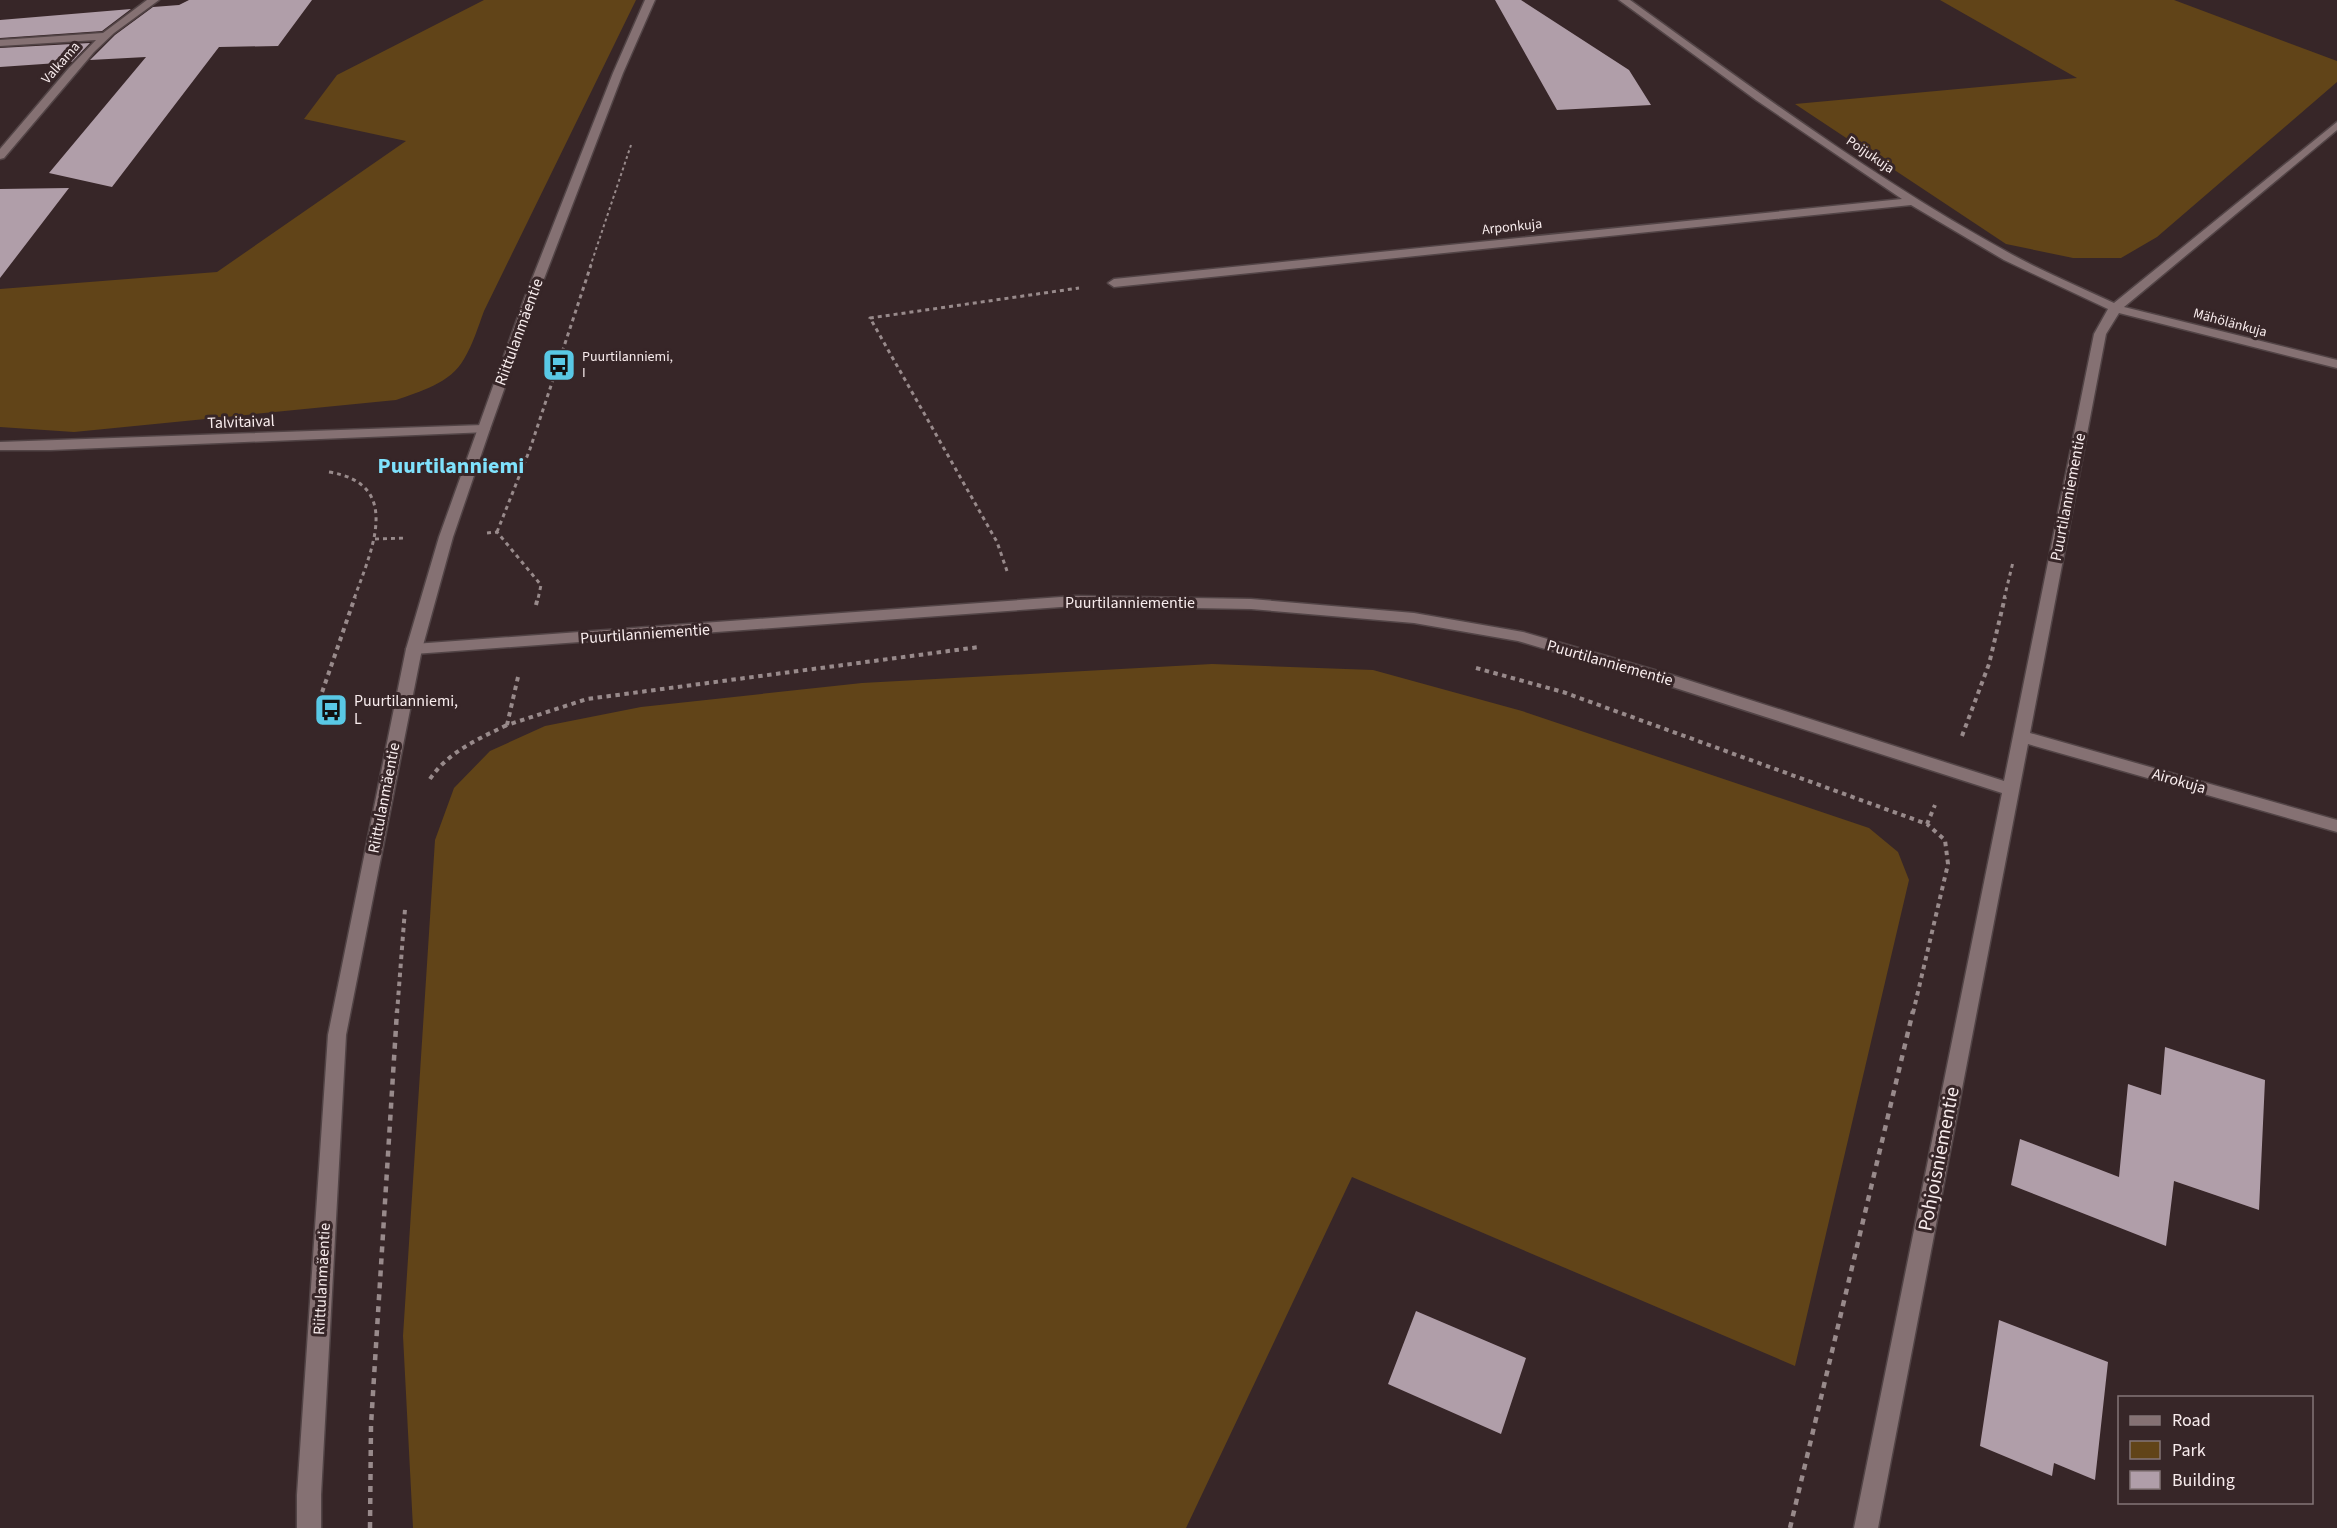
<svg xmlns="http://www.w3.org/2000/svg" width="2337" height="1528" viewBox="0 0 2337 1528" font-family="'Source Sans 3',sans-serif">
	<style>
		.green { fill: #614418 }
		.building { fill: #b09ea9 }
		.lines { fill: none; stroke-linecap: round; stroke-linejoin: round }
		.minor-casing { stroke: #524446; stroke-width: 3 }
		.tertiary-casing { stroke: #524446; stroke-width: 3 }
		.path-far3 { stroke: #988a8b; stroke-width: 2; stroke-dasharray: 3 3; stroke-linecap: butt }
		.path-far2 { stroke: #988a8b; stroke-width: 3; stroke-dasharray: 4 4; stroke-linecap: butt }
		.path-far1 { stroke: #988a8b; stroke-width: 4; stroke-dasharray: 4.5 4.5; stroke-linecap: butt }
		.path { stroke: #988a8b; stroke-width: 4.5; stroke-dasharray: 6 6; stroke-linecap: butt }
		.minor { fill: #857173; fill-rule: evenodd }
		.tertiary { fill: #857173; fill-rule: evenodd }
		.labels { text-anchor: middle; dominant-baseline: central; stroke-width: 6; stroke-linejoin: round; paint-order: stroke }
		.far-street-label { font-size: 14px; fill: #f8eced; stroke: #372628 }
		.far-poi-label { font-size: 14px; fill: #f8eced; stroke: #372628; text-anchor: start }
		.street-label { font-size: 16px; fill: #f8eced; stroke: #372628 }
		.poi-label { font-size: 16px; fill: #f8eced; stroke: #372628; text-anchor: start }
		.near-street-label { font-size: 20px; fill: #f8eced; stroke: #372628 }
		.district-label { font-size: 22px; font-weight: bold; fill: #7fe2fd; stroke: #372628 }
	</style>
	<rect width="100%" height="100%" fill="#372628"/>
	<path class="green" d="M484,0H636L484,311C478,327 473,344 464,359C451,383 419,392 396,400L74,432L0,427V289L217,272L406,141L304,119L337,75Z
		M1940,0H2174L2337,61V82L2157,237L2121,258H2073L2006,244L1795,104L2077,78Z
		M1212,664L1373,670L1522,711L1869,828L1898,852L1909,880L1795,1366L1352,1177L1186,1528H413L403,1336L435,840L454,788L490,751L545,726L641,707L862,683Z"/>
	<path class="building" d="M189,0H312L278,46L219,47L112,187L49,173L146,57L90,60L115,35L153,7L179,5Z
		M1495,0H1521L1629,70L1651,105L1557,110Z
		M131,9L102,31L0,38V20Z
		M90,43L72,62L0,67V48Z
		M69,188L0,278V189Z
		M2165,1047L2265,1080L2259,1210L2174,1181L2166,1246L2011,1185L2020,1139L2119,1177L2128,1084L2161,1095Z
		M1416,1311L1526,1358L1501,1434L1388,1384Z
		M1999,1320L2108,1362L2095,1480L2054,1463L2052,1476L1980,1446Z"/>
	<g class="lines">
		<g class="minor-casing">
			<path id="minor" d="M147,0H159L114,33L94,52L4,158L0,159V149L68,69L96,40L0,46V40L103,33Z
				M1619,0H1630C1754,89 1877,181 2011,254C2044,272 2080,287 2114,303L2337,122V130L2124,307L2337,360V368L2119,313L2106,334L2030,733L2337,820V832L2028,744L1878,1528H1854L2002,793L1660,683L1518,641L1414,623L1251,609L1075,606L414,654L409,653L406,649L409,645L414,644L1075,596L1251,599L1414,613L1523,632L1672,675L2004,781L2094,334L2108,309L2004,260L1911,205L1114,287L1108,283L1114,279L1902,199L1756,100Z
				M483,425L488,426L490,429L488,432L51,450H0V442Z"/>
		</g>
		<g class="tertiary-casing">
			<path id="tertiary" d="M645,0H655L623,73L537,297L490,429L453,537L422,649L346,1035L321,1495V1528H297V1495L328,1035L406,649L439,537L525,297L613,73Z"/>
		</g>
		<path class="path-far3" d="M590,267L631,145"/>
		<path class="path-far2" d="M329,472C404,484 371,551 354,599
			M497,532L530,449L591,265
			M487,533L497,532L541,585L538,599
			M375,539L407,538
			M1007,571L997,542L870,318L1079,288
			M2004,599L2013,562"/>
		<path class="path-far1" d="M536,605L538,597
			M1476,668L1563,692L1927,824L1935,805
			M518,677L507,725L587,699L979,647
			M331,710L318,704L355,597
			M1962,736L1989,664L2005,597
			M430,779C448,752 478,739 507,725
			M397,1013L405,909
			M1913,1013L1948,864L1945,840L1927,824"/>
		<path class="path" d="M370,1528L371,1425L397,1011
			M1790,1528L1913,1011"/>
		<use href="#minor" class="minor"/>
		<use href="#tertiary" class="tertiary"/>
	</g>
	<defs>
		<g id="bus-square" transform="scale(1.725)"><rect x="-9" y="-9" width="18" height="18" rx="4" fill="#59c8e5" stroke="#372628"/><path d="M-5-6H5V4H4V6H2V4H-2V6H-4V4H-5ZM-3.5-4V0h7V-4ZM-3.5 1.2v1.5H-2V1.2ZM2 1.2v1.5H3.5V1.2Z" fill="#111"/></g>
	</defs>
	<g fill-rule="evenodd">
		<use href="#bus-square" x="559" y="365"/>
		<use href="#bus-square" x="331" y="710"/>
	</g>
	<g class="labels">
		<g class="far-street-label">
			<text transform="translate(61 63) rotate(-49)">Valkama</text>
			<text transform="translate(1870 155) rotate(34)">Poijukuja</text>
			<text transform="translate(1512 227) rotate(-6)">Arponkuja</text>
			<text transform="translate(2230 323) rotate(15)">Mähölänkuja</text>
		</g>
		<g class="far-poi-label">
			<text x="582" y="357">Puurtilanniemi,<tspan x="582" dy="16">I</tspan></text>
		</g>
		<g class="street-label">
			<text transform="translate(519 332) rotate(-70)">Riittulanmäentie</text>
			<text transform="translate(241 422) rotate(-2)">Talvitaival</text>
			<text transform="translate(2068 497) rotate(-79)">Puurtilanniementie</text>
			<text x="1130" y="603">Puurtilanniementie</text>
			<text transform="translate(645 634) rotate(-4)">Puurtilanniementie</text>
			<text transform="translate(1610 663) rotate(16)">Puurtilanniementie</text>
			<text transform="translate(2179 781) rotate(16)">Airokuja</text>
			<text transform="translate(384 798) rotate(-79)">Riittulanmäentie</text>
			<text transform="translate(322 1279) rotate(-87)">Riittulanmäentie</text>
		</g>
		<g class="poi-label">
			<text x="354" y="701">Puurtilanniemi,<tspan x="354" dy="18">L</tspan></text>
		</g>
		<g class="near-street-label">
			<text transform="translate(1939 1159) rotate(-79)">Pohjoisniementie</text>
		</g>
		<g class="district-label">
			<text x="451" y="466">Puurtilanniemi</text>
		</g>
	</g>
	<rect x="2118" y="1396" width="195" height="108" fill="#372628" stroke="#847577" stroke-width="1.5"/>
	<rect x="2130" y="1416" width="30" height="9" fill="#857173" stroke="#847577" stroke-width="1.5"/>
	<text x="2172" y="1426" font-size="18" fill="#f8eced">Road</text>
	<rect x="2130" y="1441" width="30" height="18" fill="#614418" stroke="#847577" stroke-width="1.5"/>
	<text x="2172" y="1456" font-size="18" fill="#f8eced">Park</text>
	<rect x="2130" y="1471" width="30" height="18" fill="#b09ea9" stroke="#847577" stroke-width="1.5"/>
	<text x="2172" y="1486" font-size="18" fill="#f8eced">Building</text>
</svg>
